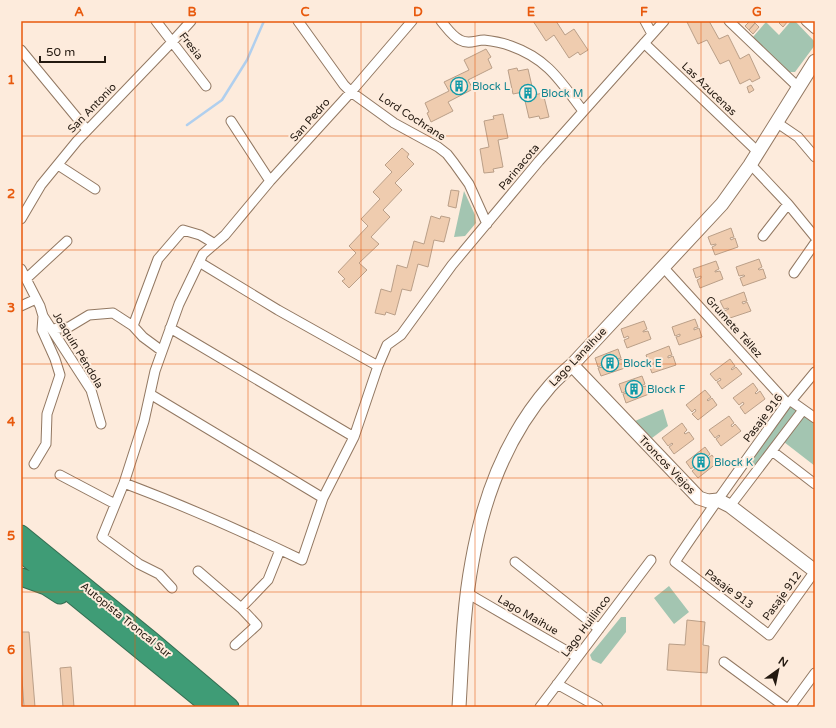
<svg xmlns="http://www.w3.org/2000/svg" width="836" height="728" viewBox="0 0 836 728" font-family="'Varela Round',sans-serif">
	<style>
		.green { fill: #a3c5b1 }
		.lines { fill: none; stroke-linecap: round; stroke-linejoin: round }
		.stream { stroke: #b0cfee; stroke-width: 2.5 }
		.building { fill: #efccaf; stroke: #ba9f88 }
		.street-casing { stroke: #927862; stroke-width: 11 }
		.secondary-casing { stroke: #927862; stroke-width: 15 }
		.highway-casing { stroke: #356e52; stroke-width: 19 }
		.street { stroke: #fff; stroke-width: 9 }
		.secondary { stroke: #fff; stroke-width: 13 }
		.highway { stroke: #3f9c76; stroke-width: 17 }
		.grid { fill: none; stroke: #e8590c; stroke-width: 1; stroke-opacity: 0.55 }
		.labels { text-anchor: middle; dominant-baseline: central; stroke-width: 4; stroke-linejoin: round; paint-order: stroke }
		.street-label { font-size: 11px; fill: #231910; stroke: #fdebdc }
		.culture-label { font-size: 11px; fill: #0d838f; stroke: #fdebdc; text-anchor: start }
		.neatline { fill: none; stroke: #e8590c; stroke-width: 1.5 }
		.grid-label { font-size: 13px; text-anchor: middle; font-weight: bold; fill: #e8590c }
	</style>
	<rect width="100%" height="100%" fill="#fdebdc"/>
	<path class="green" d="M791,21H795L815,42V45L795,72H789L753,37L766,22L779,35Z
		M464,191L475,215L476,223L465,236L454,237Z
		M791,406L798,410L755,468L749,463Z
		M663,409L668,426L652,438L635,421Z
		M804,414L815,422V466L784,442Z
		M669,586L689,612L674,624L654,598Z
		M621,617H626V632L601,664L592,660L590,655Z"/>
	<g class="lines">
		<path class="stream" d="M187,125L222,100L247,60L264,21"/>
	</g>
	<path class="building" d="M533,21H556L565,35L574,29L588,50L580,55L578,52L569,58L554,35L546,41Z
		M689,21H709L719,39L728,35L740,59L749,54L760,78L752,82L750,79L740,84L729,60L720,64L707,40L698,44L687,22Z
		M750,21H753L755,23L749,30L745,26Z
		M781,21H788L783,27L779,23Z
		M755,23L759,27L753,34L749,30Z
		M486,49L491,57L488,59L492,68L468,80L473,89L448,102L453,111L431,122L427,113L429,112L425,103L449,91L444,82L469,70L464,60Z
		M517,68L518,71L528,69L534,95L543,93L549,117L540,119L539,116L529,118L523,92L513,94L508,70Z
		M751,85L754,90L749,93L747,87Z
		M503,114L508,138L498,140L503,167L493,169L494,172L484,173L480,149L489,147L484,121L494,119L493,116Z
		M402,148L409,154L407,157L414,164L395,183L402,190L383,210L390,217L371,237L379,244L359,263L367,270L349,288L342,281L345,279L338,272L356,253L349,246L368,226L361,219L380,199L373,192L392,172L385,165Z
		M451,190L459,191L456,208L448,206Z
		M431,216L440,219L441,216L450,218L444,242L434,240L428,267L418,264L411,291L402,289L395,315L386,312L385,315L375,313L381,289L391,292L397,265L407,268L414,241L424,244Z
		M731,228L734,237L730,238L731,240L735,238L738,247L715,255L712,247L716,245V244L711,245L708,237Z
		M759,259L762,267L758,269L759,270L763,269L766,278L743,286L740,278L745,276L744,275L739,276L736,267Z
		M716,261L719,269L715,271V272L720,271L723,279L700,288L697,280L701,278V276L696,278L693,269Z
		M744,292L747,301L742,302L743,304L747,302L751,311L727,319L724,311L729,309L728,308L724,309L720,301Z
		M695,319L698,327L694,328V330L699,328L702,337L679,345L676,337L680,336V334L675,336L672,327Z
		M644,321L647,329L643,331V332L648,331L651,339L627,348L624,340L629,338L628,336L624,338L621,329Z
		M669,346L672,355L668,356V358L673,356L676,365L652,373L649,365L654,364L653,362L649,364L646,355Z
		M618,349L621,358L617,359V361L622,359L625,368L601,376L598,368L603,367L602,365L598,367L595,358Z
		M730,359L735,366L731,369L732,370L736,367L742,374L722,389L717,382L721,380L720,378L716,381L710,374Z
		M642,376L645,384L641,386L642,387L646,386L649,394L626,403L623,394L627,393V391L622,393L619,384Z
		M753,383L758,390L755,393L756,394L760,391L765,399L745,414L740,407L744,404L743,402L739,405L733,398Z
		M705,390L711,397L707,400L708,401L712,398L717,405L698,420L692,414L696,411L695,409L692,412L686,405Z
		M729,416L734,423L731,425L732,427L735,424L741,431L721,446L716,439L720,436L719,435L715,438L709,430Z
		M682,423L687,430L684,433L685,434L689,432L694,439L674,454L669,447L673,444L672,443L668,446L662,438Z
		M705,447L710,454L707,457L708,458L712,455L717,463L698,478L692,471L696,468L695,466L691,469L686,462Z
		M687,620L705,622L703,645L709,646L707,673L667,670L669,644L685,645Z
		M21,632H29L35,707H24L21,665Z
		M71,667L74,707H63L60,668Z"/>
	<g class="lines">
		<g class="street-casing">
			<path id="street" d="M156,21L206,86
				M298,21L344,85L351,92L394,123L438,147L447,154L454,163L469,184L487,224
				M441,21C447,28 452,36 460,40C469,45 476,40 484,40C493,41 503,43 511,46C548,59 561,82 583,111
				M645,21L652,34
				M729,21L798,87
				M806,21L815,29
				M644,43L758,152
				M21,50L87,130
				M231,121L270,181
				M776,122L798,137L815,157
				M58,165L95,189
				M750,165L755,169L788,204L815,237
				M21,219L41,185L77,141L172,42L191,21
				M763,236L788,204
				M199,262L278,310L378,366
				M663,267L787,403
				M21,269L40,306L43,316L91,390L101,424
				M794,273L815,243
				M27,278L67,241
				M21,306L36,299
				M133,326L158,259L183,230L200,235L215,244
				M170,328L354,437
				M52,329L69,327L89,315L113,313L133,326L143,337L162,351
				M150,394L323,498
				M791,401L815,418
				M772,451L815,484
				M34,464L46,444L47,414L60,375L55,359L42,330L43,316
				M60,475L115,504
				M124,483C185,506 244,532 302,560L323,498L354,437L378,366L387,345L401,335L452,265L539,161L664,21
				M730,506L803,410
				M515,562L599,629
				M198,571L241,608L257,625L235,645
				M815,571L769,635L675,562C711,508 749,456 787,403L791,401L815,372
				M172,588L159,574L139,564L102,537L124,483L144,421L155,371L179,304L203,254L225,235L270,181L351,92L412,21
				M467,593L577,657
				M241,608L268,580L280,550
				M724,662L785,707
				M557,684L598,707
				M540,707L651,560
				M790,707L815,673"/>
		</g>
		<g class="secondary-casing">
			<path id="secondary" d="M572,365L699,498L708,501L718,500L730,506L815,571
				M459,707C462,659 463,610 472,562C483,499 507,435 550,386C556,379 564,372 572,365L722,204L750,165L815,61"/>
		</g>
		<g class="highway-casing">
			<path id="highway" d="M21,534L151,640L230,707
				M21,553L210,707
				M21,577L46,586L60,595"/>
		</g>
		<use href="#street" class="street"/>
		<use href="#secondary" class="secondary"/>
		<use href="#highway" class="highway"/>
	</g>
	<path class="grid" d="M135,21V707M248,21V707M361,21V707M475,21V707M588,21V707M701,21V707M21,136H815M21,250H815M21,364H815M21,478H815M21,592H815"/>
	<defs>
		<g id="building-ring" transform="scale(0.9)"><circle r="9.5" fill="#fdebdc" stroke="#0f9aa8" stroke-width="1.5"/><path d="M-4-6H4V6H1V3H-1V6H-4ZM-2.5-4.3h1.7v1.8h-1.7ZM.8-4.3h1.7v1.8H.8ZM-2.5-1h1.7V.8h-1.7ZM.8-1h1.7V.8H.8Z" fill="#0f9aa8"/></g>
	</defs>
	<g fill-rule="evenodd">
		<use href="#building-ring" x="459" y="86"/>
		<use href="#building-ring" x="528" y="93"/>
		<use href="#building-ring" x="610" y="363"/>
		<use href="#building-ring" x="634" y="389"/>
		<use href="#building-ring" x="701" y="462"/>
	</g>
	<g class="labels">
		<g class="street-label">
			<text transform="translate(191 46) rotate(52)">Fresia</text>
			<text transform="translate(709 89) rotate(44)">Las Azucenas</text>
			<text transform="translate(92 108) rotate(-46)">San Antonio</text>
			<text transform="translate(412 117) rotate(33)">Lord Cochrane</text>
			<text transform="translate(310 120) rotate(-48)">San Pedro</text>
			<text transform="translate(519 167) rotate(-50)">Parinacota</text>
			<text transform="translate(734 327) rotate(48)">Grumete Téllez</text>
			<text transform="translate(78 350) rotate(59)">Joaquín Péndola</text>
			<text transform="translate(578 357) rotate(-46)">Lago Lanalhue</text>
			<text transform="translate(763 418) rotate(-53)">Pasaje 916</text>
			<text transform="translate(667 465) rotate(46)">Troncos Viejos</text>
			<text transform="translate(729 589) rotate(37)">Pasaje 913</text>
			<text transform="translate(782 596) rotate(-54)">Pasaje 912</text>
			<text transform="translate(528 615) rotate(30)">Lago Maihue</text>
			<text transform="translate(126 620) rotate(39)">Autopista Troncal Sur</text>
			<text transform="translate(586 626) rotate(-53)">Lago Huillinco</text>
		</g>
		<g class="culture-label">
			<text x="472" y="86">Block L</text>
			<text x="541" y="93">Block M</text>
			<text x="623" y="363">Block E</text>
			<text x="647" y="389">Block F</text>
			<text x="714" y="462">Block K</text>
		</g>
	</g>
	<rect width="836" height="728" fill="none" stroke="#fdebdc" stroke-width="44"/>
	<g transform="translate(778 670) rotate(33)" stroke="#fdebdc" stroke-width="3" paint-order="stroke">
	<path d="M0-3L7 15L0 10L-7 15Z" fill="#231910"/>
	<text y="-6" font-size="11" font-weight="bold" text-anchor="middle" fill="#231910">N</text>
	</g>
	<path d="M40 56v6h65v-6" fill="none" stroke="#231910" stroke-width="2"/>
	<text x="46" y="56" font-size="12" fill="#231910" stroke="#fdebdc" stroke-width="3" paint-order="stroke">50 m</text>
	<rect x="22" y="22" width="792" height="684" class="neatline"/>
	<g class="grid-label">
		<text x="79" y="16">A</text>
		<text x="192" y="16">B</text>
		<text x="305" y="16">C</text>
		<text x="418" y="16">D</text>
		<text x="531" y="16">E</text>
		<text x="644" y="16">F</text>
		<text x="757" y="16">G</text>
		<text x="11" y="84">1</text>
		<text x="11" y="198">2</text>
		<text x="11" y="312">3</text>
		<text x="11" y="426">4</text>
		<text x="11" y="540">5</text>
		<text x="11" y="654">6</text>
	</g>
</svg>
